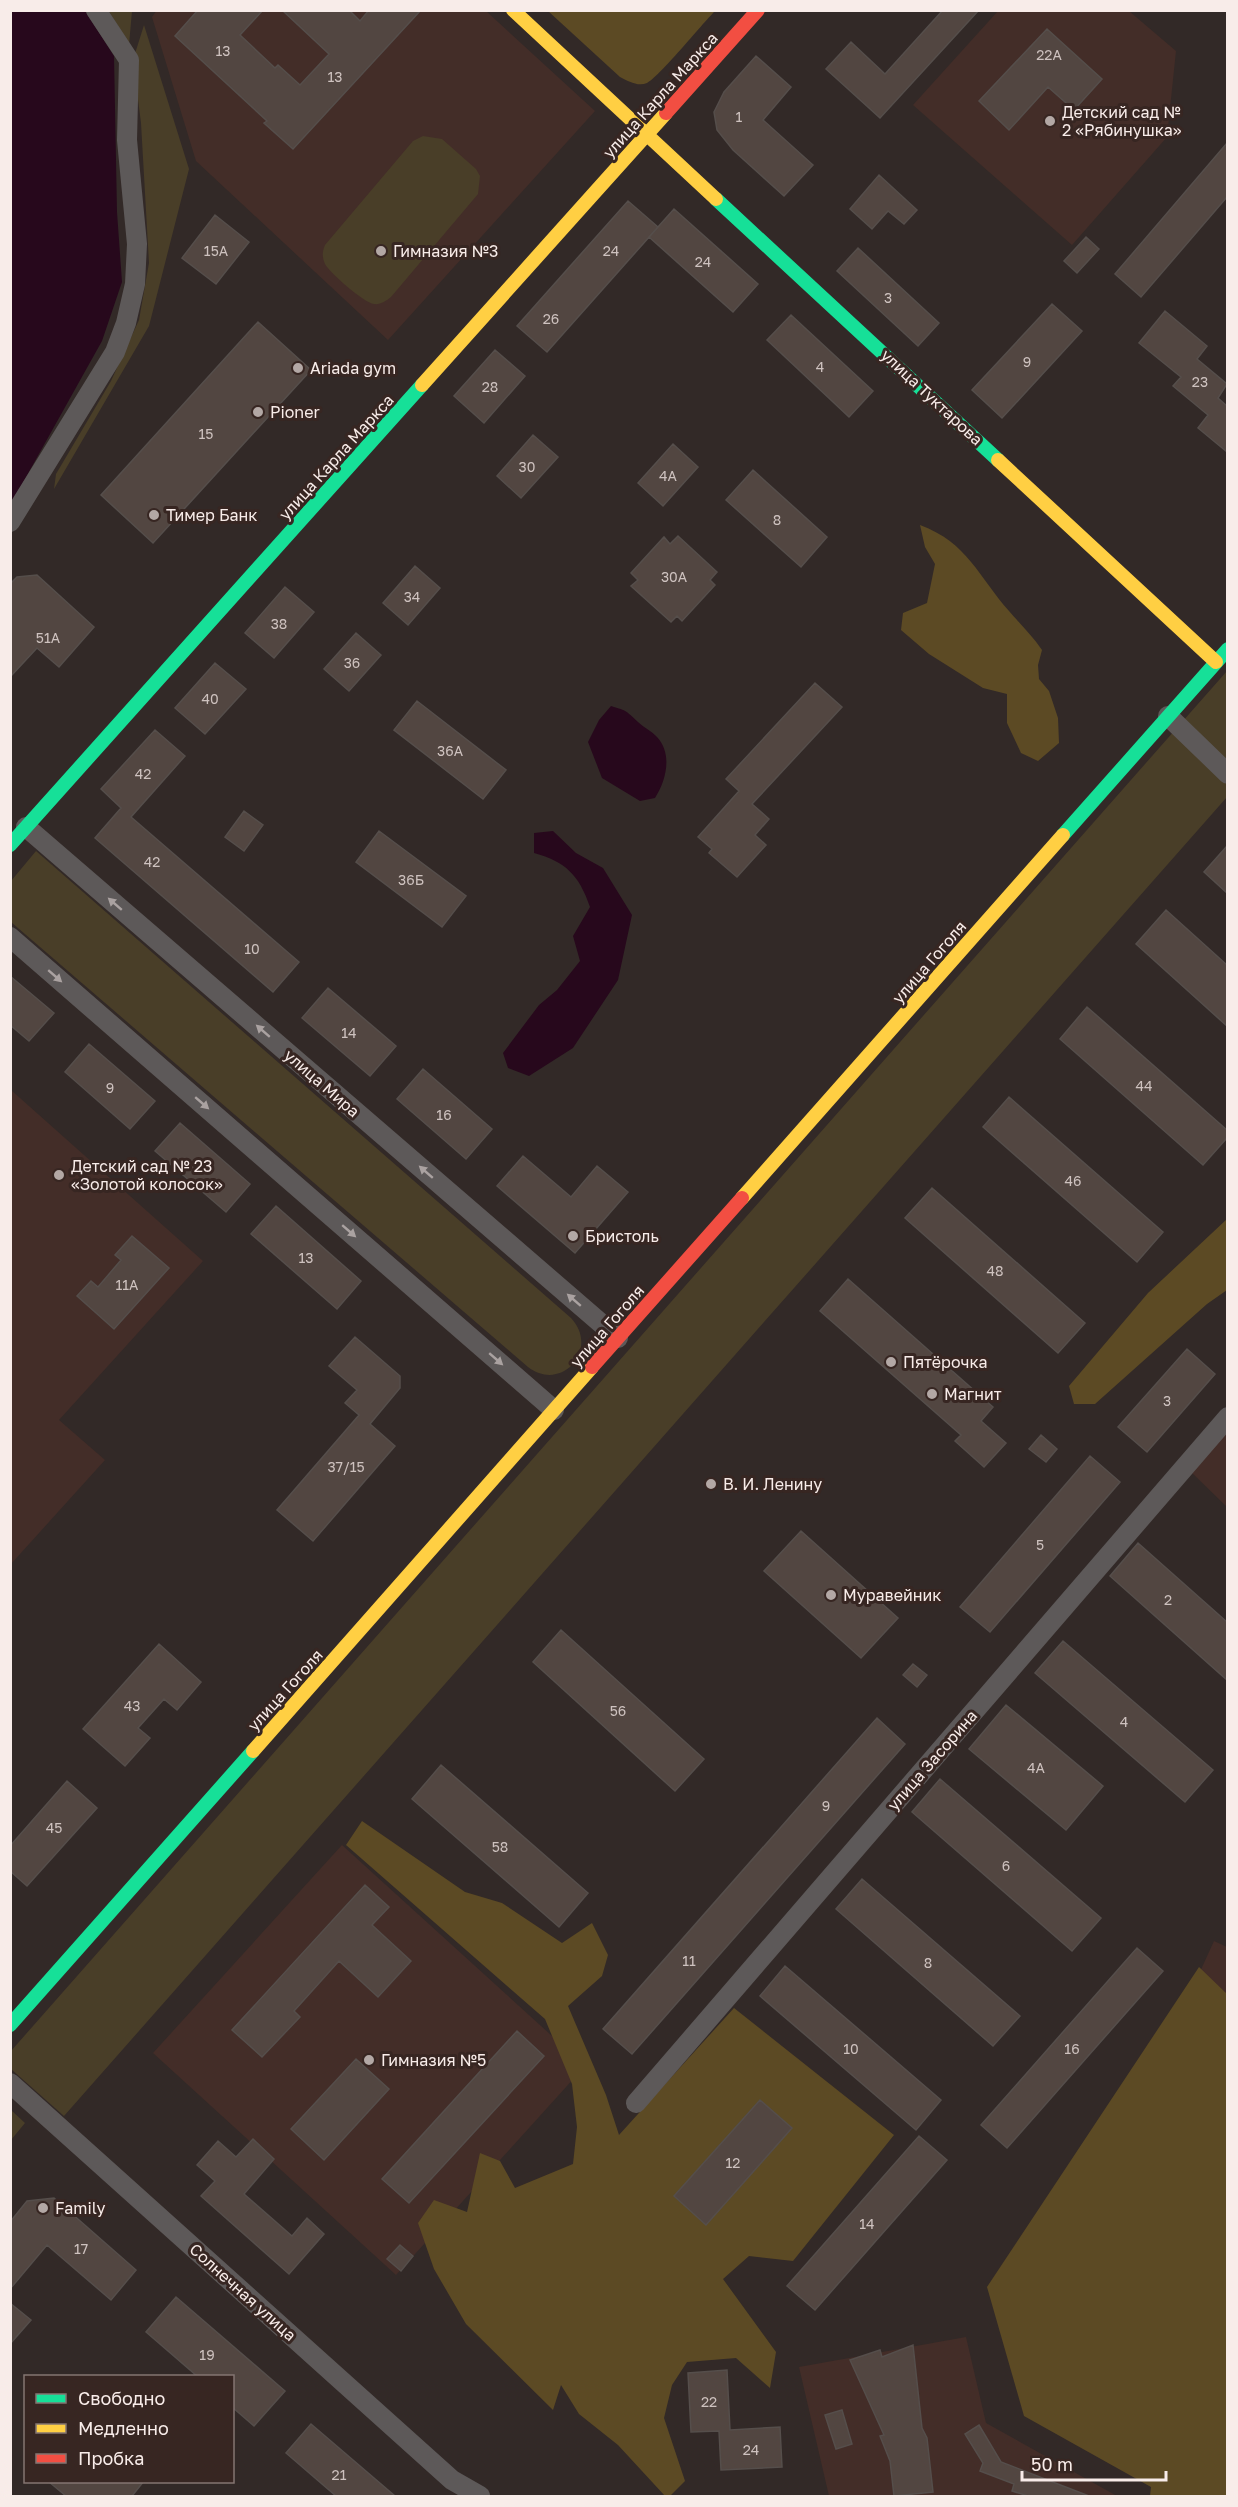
<svg xmlns="http://www.w3.org/2000/svg" width="1238" height="2507" viewBox="0 0 1238 2507" font-family="'Golos Text',sans-serif">
	<style>
		.built { fill: #432d28 }
		.green { fill: #493e28 }
		.forest { fill: #5c4a24 }
		.water { fill: #27081c }
		.building { fill: #524641; stroke: #554e4b; stroke-width: 1.5 }
		.lines { fill: none; stroke-linecap: round; stroke-linejoin: round }
		.street { stroke: #5d5959; stroke-width: 20 }
		.fast { stroke: #16e098; stroke-width: 14 }
		.slow { stroke: #ffcf43; stroke-width: 14 }
		.jam { stroke: #f24e42; stroke-width: 14 }
		.oneway { fill: #aaa2a1 }
		.poi-dot { fill: #b3a8a5; stroke: #372622; stroke-width: 2 }
		.labels { text-anchor: middle; dominant-baseline: central; stroke-width: 6; stroke-linejoin: round; paint-order: stroke }
		.number-label { font-size: 14px; fill: #cec2bf }
		.street-label { font-size: 16px; fill: #f8ece9; stroke: #372622 }
		.poi-label { font-size: 16px; fill: #f8ece9; stroke: #372622; text-anchor: start }
	</style>
	<rect width="100%" height="100%" fill="#322927"/>
	<path class="built" d="M157,10L486,11L595,111L388,340L196,161L152,17Z
		M998,11H1129L1176,51L1167,137L1072,245L913,105Z
		M11,1090L203,1261L59,1420L105,1460L11,1564Z
		M1227,1428V1507L1190,1471Z
		M342,1845L585,2066L396,2275L153,2053Z
		M1214,1941L1227,1947V2020L1188,1998Z
		M966,2337L986,2423L1117,2496H829L799,2367Z"/>
	<path class="green" d="M108,11H132L129,45L110,13Z
		M144,25L189,169L149,326L54,489L56,474L111,381L139,320L149,263L141,123L133,60Z
		M423,136L442,139L476,169L480,176L478,194L391,297C386,301 380,305 374,304C364,303 330,273 325,264C322,257 322,252 325,245L413,141Z
		M1227,671V797L64,2116L11,2069V2051Z
		M36,851L571,1318C600,1349 562,1393 528,1367L11,922V881Z
		M11,2110L25,2123L11,2140Z"/>
	<path class="forest" d="M548,11V10L715,11C702,24 659,77 647,83C638,87 628,81 620,77Z
		M920,525C968,543 978,576 1009,611C1021,625 1032,635 1042,650L1038,665L1039,679L1049,691L1058,718L1059,743L1038,761L1021,753L1007,723V694L983,688L929,654L901,630L903,613L927,603L935,564L925,547Z
		M1227,1219V1290L1207,1304L1095,1404H1074L1069,1386L1148,1293Z
		M362,1821L465,1892L502,1903L562,1943L592,1923L608,1955L602,1976L568,2006L606,2095L619,2135L734,2008L894,2135L793,2261L749,2256L723,2279L776,2352L770,2388L736,2358L687,2362L672,2385L664,2418L685,2481L670,2496H665L618,2445L579,2414L561,2385L553,2410L466,2324L434,2269L418,2223L434,2200L467,2212L480,2153L500,2161L515,2188L573,2164L577,2127L572,2084L545,2019L346,1845Z
		M1199,1967L1227,1994V2496H1150L1151,2487L1024,2416L987,2287Z"/>
	<path class="water" d="M11,11H85L114,56L117,212L122,282L102,341L11,504Z
		M611,706C628,711 626,711 638,722C644,728 652,731 657,737C673,754 666,781 655,798L640,801L602,778L588,742L599,720Z
		M553,831L576,853L603,868L632,915L618,980L573,1048L529,1076L508,1068L503,1053L539,1005L557,990L580,961L573,936L590,907C579,875 566,862 534,853V833Z"/>
	<path class="building" d="M198,10H263L240,35L275,68L278,65L300,85L329,54L282,10H349L360,21L369,10H421L293,149L264,123L267,121L175,36Z
		M943,10H979L880,118L826,69L851,42L885,74Z
		M1047,29L1102,79L1074,110L1048,87L1009,130L979,101Z
		M756,56L791,87L763,120L813,165L784,196L733,150L717,130L714,112L724,92Z
		M1227,143V197L1141,297L1115,274Z
		M879,175L917,210L904,224L888,211L872,229L850,209Z
		M628,201L658,227L547,352L517,326Z
		M674,209L758,284L733,312L649,237Z
		M215,215L249,242L216,284L182,258Z
		M1086,237L1099,249L1077,273L1064,261Z
		M858,248L939,323L918,346L837,271Z
		M1052,304L1082,331L1002,418L972,390Z
		M1165,311L1207,346L1197,359L1227,384L1218,398L1227,406V452L1198,428L1208,415L1173,386L1181,377L1139,343Z
		M791,315L873,391L849,417L767,340Z
		M258,322L311,370L153,543L101,495Z
		M495,350L525,376L484,423L454,396Z
		M533,435L558,457L521,498L497,476Z
		M673,444L698,467L663,506L638,483Z
		M753,470L827,537L801,567L726,500Z
		M678,536L717,572L710,580L715,585L682,621L677,616L671,622L631,586L638,580L631,573L664,537L670,544Z
		M415,566L440,588L408,625L383,603Z
		M37,575L94,627L59,667L37,648L10,677V584L17,577Z
		M285,587L314,612L274,658L245,633Z
		M356,633L381,655L349,691L324,669Z
		M215,663L246,689L205,734L175,708Z
		M815,683L842,707L752,804L769,819L755,835L766,845L737,877L709,853L712,849L698,837L739,791L726,779Z
		M417,701L506,770L483,799L394,730Z
		M155,730L185,756L131,817L299,962L273,992L95,838L121,808L101,789Z
		M244,811L263,825L244,851L225,837Z
		M379,831L466,896L442,927L356,862Z
		M1227,846V893L1204,872Z
		M1166,910L1227,965V1026L1136,944Z
		M10,976L54,1013L29,1041L10,1025Z
		M328,988L396,1046L370,1076L302,1018Z
		M1087,1007L1227,1130V1138L1203,1165L1060,1039Z
		M89,1044L155,1101L130,1129L65,1072Z
		M423,1069L492,1129L466,1159L397,1099Z
		M1009,1097L1163,1232L1137,1262L983,1127Z
		M180,1123L250,1184L226,1212L155,1151Z
		M523,1156L571,1197L597,1166L628,1192L575,1253L497,1186Z
		M932,1188L1085,1323L1058,1353L905,1218Z
		M276,1206L361,1281L337,1309L251,1234Z
		M132,1236L169,1268L114,1329L77,1296L91,1281L98,1287L121,1260L115,1255Z
		M848,1279L993,1407L981,1421L1006,1443L984,1467L955,1441L961,1435L820,1311Z
		M355,1337L400,1376V1388L370,1424L395,1446L313,1541L277,1510L359,1415L345,1403L357,1390L329,1366Z
		M1187,1349L1215,1374L1147,1452L1118,1427Z
		M1041,1435L1057,1449L1046,1462L1029,1449Z
		M1090,1456L1120,1482L990,1632L960,1607Z
		M801,1531L898,1618L861,1658L764,1571Z
		M1138,1543L1227,1622V1680L1110,1576Z
		M561,1630L704,1759L675,1791L533,1662Z
		M1063,1641L1213,1770L1185,1802L1035,1673Z
		M159,1644L201,1682L177,1710L164,1699L138,1728L150,1738L125,1766L83,1729Z
		M913,1664L927,1675L917,1687L903,1675Z
		M1006,1705L1103,1786L1066,1830L969,1749Z
		M877,1718L905,1744L632,2054L603,2029Z
		M441,1765L588,1893L559,1927L412,1799Z
		M940,1779L1101,1918L1072,1951L912,1812Z
		M67,1781L97,1808L27,1886L10,1871V1846Z
		M862,1879L1020,2016L993,2046L836,1909Z
		M365,1885L389,1907L372,1925L411,1961L378,1997L339,1961L294,2011L300,2017L262,2057L232,2030Z
		M1137,1948L1163,1971L1007,2148L981,2125Z
		M785,1966L941,2100L916,2130L760,1996Z
		M517,2031L544,2056L409,2203L382,2179Z
		M356,2059L389,2089L324,2160L291,2129Z
		M760,2100L792,2128L706,2225L674,2196Z
		M919,2136L947,2160L815,2310L787,2286Z
		M253,2139L274,2159L244,2194L292,2236L307,2218L324,2234L289,2274L201,2196L215,2181L197,2165L218,2141L236,2157Z
		M54,2198L136,2270L111,2300L47,2245L10,2289V2222L27,2201Z
		M400,2245L413,2256L401,2271L387,2259Z
		M176,2297L285,2391L254,2426L232,2407V2376H197L146,2332Z
		M10,2303L31,2320L10,2344Z
		M913,2345L922,2428L927,2438L933,2492L894,2496L890,2461L880,2436L884,2435L850,2360L880,2350L882,2357Z
		M727,2370L730,2430L780,2427L782,2467L721,2470L719,2431L691,2432L688,2373Z
		M842,2410L852,2444L836,2449L825,2415Z
		M311,2424L395,2496H336L286,2453Z
		M979,2425L1001,2462L1089,2496H1028L1012,2491L1014,2484L980,2471L983,2463L965,2434Z
		M48,2481H144L132,2496H66Z"/>
	<g class="lines">
		<path class="street" d="M10,522L115,352L126,323L135,284L137,244L127,140L129,60L96,10
			M1168,716L1228,774
			M26,827L618,1338
			M10,937L554,1410
			M10,2083L452,2480L480,2496
			M636,2103L1228,1417"/>
		<path class="fast" d="M716,199L998,460
			M1063,835L1228,649
			M10,845L422,385
			M10,2025L253,1751"/>
		<path class="slow" d="M513,10L716,199
			M422,385L666,113
			M998,460L1216,662
			M742,1198L1063,835
			M253,1751L592,1367"/>
		<path class="jam" d="M666,113L758,10
			M592,1367L742,1198"/>
	</g>
	<defs><path id="oneway-solid" d="M-6-.8H1V-3.2L6.5 0L1 3.2V.8H-6Z" transform="scale(1.5)"/></defs>
	<g class="oneway">
		<use href="#oneway-solid" transform="translate(115 904) rotate(-139)"/>
		<use href="#oneway-solid" transform="translate(55 976) rotate(41)"/>
		<use href="#oneway-solid" transform="translate(263 1031) rotate(-139)"/>
		<use href="#oneway-solid" transform="translate(202 1103) rotate(41)"/>
		<use href="#oneway-solid" transform="translate(426 1172) rotate(-139)"/>
		<use href="#oneway-solid" transform="translate(349 1231) rotate(41)"/>
		<use href="#oneway-solid" transform="translate(574 1300) rotate(-139)"/>
		<use href="#oneway-solid" transform="translate(496 1359) rotate(41)"/>
	</g>
	<g class="poi-dot">
		<circle cx="1050" cy="121" r="6"/>
		<circle cx="381" cy="251" r="6"/>
		<circle cx="298" cy="368" r="6"/>
		<circle cx="258" cy="412" r="6"/>
		<circle cx="154" cy="515" r="6"/>
		<circle cx="59" cy="1175" r="6"/>
		<circle cx="573" cy="1236" r="6"/>
		<circle cx="891" cy="1362" r="6"/>
		<circle cx="932" cy="1394" r="6"/>
		<circle cx="711" cy="1484" r="6"/>
		<circle cx="831" cy="1595" r="6"/>
		<circle cx="369" cy="2060" r="6"/>
		<circle cx="43" cy="2208" r="6"/>
	</g>
	<g class="labels">
		<g class="number-label">
			<text x="223" y="50">13</text>
			<text x="1049" y="54">22А</text>
			<text x="335" y="76">13</text>
			<text x="739" y="116">1</text>
			<text x="216" y="250">15А</text>
			<text x="611" y="250">24</text>
			<text x="703" y="261">24</text>
			<text x="888" y="297">3</text>
			<text x="551" y="318">26</text>
			<text x="1027" y="361">9</text>
			<text x="820" y="366">4</text>
			<text x="1200" y="381">23</text>
			<text x="490" y="386">28</text>
			<text x="206" y="433">15</text>
			<text x="527" y="466">30</text>
			<text x="668" y="475">4А</text>
			<text x="777" y="519">8</text>
			<text x="674" y="576">30А</text>
			<text x="412" y="596">34</text>
			<text x="279" y="623">38</text>
			<text x="48" y="637">51А</text>
			<text x="352" y="662">36</text>
			<text x="210" y="698">40</text>
			<text x="450" y="750">36А</text>
			<text x="143" y="773">42</text>
			<text x="152" y="861">42</text>
			<text x="411" y="879">36Б</text>
			<text x="252" y="948">10</text>
			<text x="349" y="1032">14</text>
			<text x="1144" y="1085">44</text>
			<text x="110" y="1087">9</text>
			<text x="444" y="1114">16</text>
			<text x="1073" y="1180">46</text>
			<text x="306" y="1257">13</text>
			<text x="995" y="1270">48</text>
			<text x="127" y="1284">11А</text>
			<text x="1167" y="1400">3</text>
			<text x="346" y="1466">37/15</text>
			<text x="1040" y="1544">5</text>
			<text x="1168" y="1599">2</text>
			<text x="132" y="1705">43</text>
			<text x="618" y="1710">56</text>
			<text x="1124" y="1721">4</text>
			<text x="1036" y="1767">4А</text>
			<text x="826" y="1805">9</text>
			<text x="54" y="1827">45</text>
			<text x="500" y="1846">58</text>
			<text x="1006" y="1865">6</text>
			<text x="689" y="1960">11</text>
			<text x="928" y="1962">8</text>
			<text x="851" y="2048">10</text>
			<text x="1072" y="2048">16</text>
			<text x="733" y="2162">12</text>
			<text x="867" y="2223">14</text>
			<text x="81" y="2248">17</text>
			<text x="207" y="2354">19</text>
			<text x="709" y="2401">22</text>
			<text x="751" y="2449">24</text>
			<text x="339" y="2474">21</text>
		</g>
		<g class="street-label">
			<text transform="translate(660 95) rotate(-48)">улица Карла Маркса</text>
			<text transform="translate(932 397) rotate(43)">улица Туктарова</text>
			<text transform="translate(336 457) rotate(-48)">улица Карла Маркса</text>
			<text transform="translate(929 962) rotate(-49)">улица Гоголя</text>
			<text transform="translate(322 1083) rotate(41)">улица Мира</text>
			<text transform="translate(607 1326) rotate(-49)">улица Гоголя</text>
			<text transform="translate(285 1690) rotate(-48)">улица Гоголя</text>
			<text transform="translate(932 1760) rotate(-49)">улица Засорина</text>
			<text transform="translate(243 2292) rotate(42)">Солнечная улица</text>
		</g>
		<g class="poi-label">
			<text x="1062" y="112">Детский сад №<tspan x="1062" dy="18">2 «Рябинушка»</tspan></text>
			<text x="393" y="251">Гимназия №3</text>
			<text x="310" y="368">Ariada gym</text>
			<text x="270" y="412">Pioner</text>
			<text x="166" y="515">Тимер Банк</text>
			<text x="71" y="1166">Детский сад № 23<tspan x="71" dy="18">«Золотой колосок»</tspan></text>
			<text x="585" y="1236">Бристоль</text>
			<text x="903" y="1362">Пятёрочка</text>
			<text x="944" y="1394">Магнит</text>
			<text x="723" y="1484">В. И. Ленину</text>
			<text x="843" y="1595">Муравейник</text>
			<text x="381" y="2060">Гимназия №5</text>
			<text x="55" y="2208">Family</text>
		</g>
	</g>
	<rect width="1238" height="2507" fill="none" stroke="#f8ece9" stroke-width="24"/>
	<rect x="24" y="2375" width="210" height="108" fill="#372622" stroke="#847572" stroke-width="1.5"/>
	<rect x="36" y="2394" width="30" height="9" fill="#16e098" stroke="#847572" stroke-width="1.5"/>
	<text x="78" y="2405" font-size="18" fill="#f8ece9">Свободно</text>
	<rect x="36" y="2424" width="30" height="9" fill="#ffcf43" stroke="#847572" stroke-width="1.5"/>
	<text x="78" y="2435" font-size="18" fill="#f8ece9">Медленно</text>
	<rect x="36" y="2454" width="30" height="9" fill="#f24e42" stroke="#847572" stroke-width="1.5"/>
	<text x="78" y="2465" font-size="18" fill="#f8ece9">Пробка</text>
	<path d="M1022 2471v9h144v-9" fill="none" stroke="#f8ece9" stroke-width="3"/>
	<text x="1031" y="2471" font-size="18" fill="#f8ece9" stroke="#372622" stroke-width="4.5" paint-order="stroke">50 m</text>
</svg>
